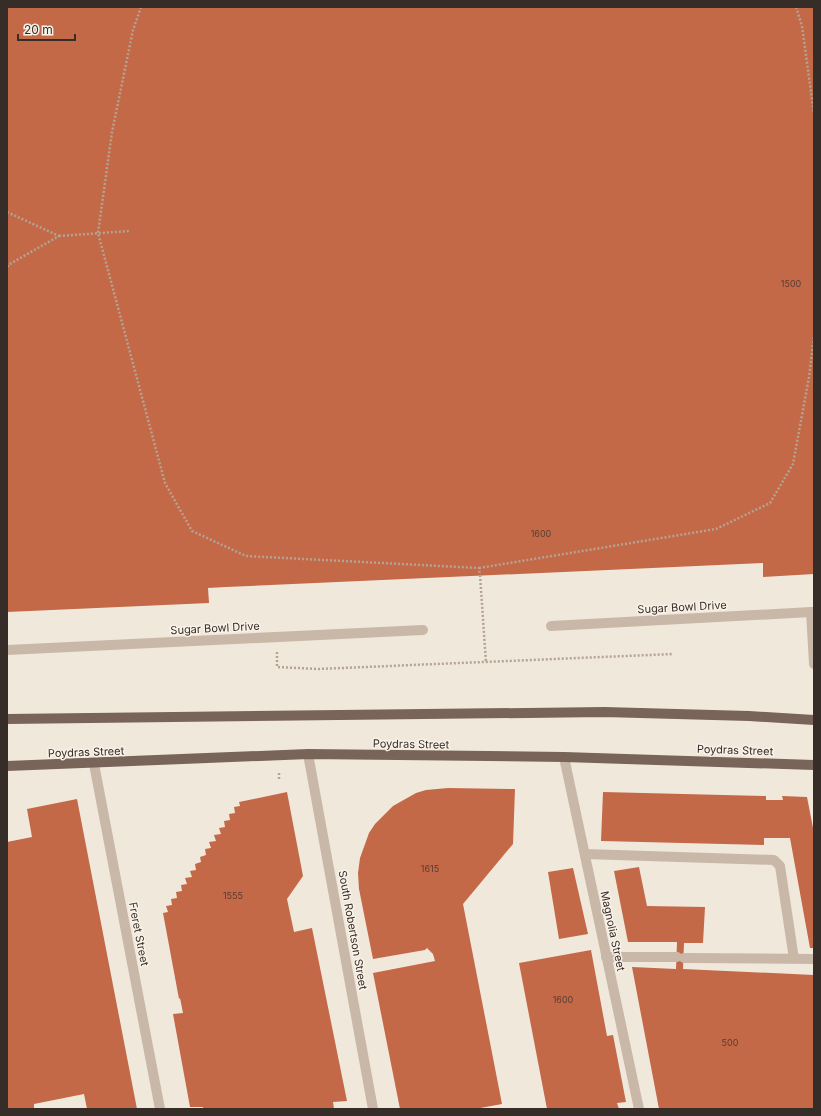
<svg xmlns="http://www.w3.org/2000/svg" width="821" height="1116" viewBox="0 0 821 1116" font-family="Inter,sans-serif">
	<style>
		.building { fill: #c36948 }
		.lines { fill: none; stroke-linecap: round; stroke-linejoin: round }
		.path { stroke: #b5a292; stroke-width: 2.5; stroke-dasharray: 2 2; stroke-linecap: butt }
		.lane { stroke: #c9b8a8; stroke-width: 10 }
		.street { stroke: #c9b8a8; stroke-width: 10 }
		.primary { stroke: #786459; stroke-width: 10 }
		.path-bridge { stroke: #b5a292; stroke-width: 2.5; stroke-dasharray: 2 2; stroke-linecap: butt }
		.labels { text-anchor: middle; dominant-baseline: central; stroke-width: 3; stroke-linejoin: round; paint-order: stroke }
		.number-label { font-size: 9px; fill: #593c30 }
		.street-label { font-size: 11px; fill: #362d28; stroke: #f9f2e8 }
	</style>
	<rect width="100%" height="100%" fill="#f1e8dc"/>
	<path class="building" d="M7,7H814V574L763,577V563L226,587L208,588L209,603L7,612Z
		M448,788L515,789L513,844L463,904L502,1104L475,1109H400L373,973L435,961L433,954L427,948L425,950L373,959L359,889L358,873L360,858L369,833L375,824L393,806L416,793L426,790Z
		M287,792L303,876L287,899L294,932L312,928L347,1101L333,1102L334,1109H203V1107H190L173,1014L183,1013L180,998L179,999L163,913L168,912L166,906L172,905L171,899L177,898L176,892L182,891L181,885L187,884L185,878L192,877L190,871L196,870L195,864L201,862L200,857L206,855L205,849L211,848L209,842L216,841L214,835L221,834L219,828L225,827L224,821L230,820L229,814L235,813L234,807L240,806L239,802Z
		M603,792L766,796V800H783L782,796L807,797L814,833V948H810L790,838H764V845L601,841Z
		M77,799L137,1109H87L84,1094L34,1104V1109H7V842L32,837L27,809Z
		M639,867L647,906L705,907L703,943H684L683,969L814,975V1109H659L632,967L676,969L677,942H628L614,871Z
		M573,868L588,934L559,939L548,872Z
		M591,950L607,1036L613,1035L626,1102L617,1103L619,1109H547L519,963Z"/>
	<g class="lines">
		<path class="path" d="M141,7L133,30L112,132L98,233L165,483L192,531L246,556L479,568L480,575
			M796,7L802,26L814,114
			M7,212L59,236L8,265L7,269
			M59,236L130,231
			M479,568L716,529L770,503L793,464L809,377L814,337
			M277,652V667L318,669L673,654
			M279,773V781"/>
		<path class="lane" d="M551,626L811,612
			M7,650L423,630
			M585,854L774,860L780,866L794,959
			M606,957H677
			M684,958L814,959"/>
		<path class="street" d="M814,612H811L814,664
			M308,754L373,1109
			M564,757L639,1109
			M94,764L160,1109"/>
		<path class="primary" d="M7,719L604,712L749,716L814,720
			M7,766L308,754L564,757L814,765"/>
		<path class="path-bridge" d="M480,575L486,663"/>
	</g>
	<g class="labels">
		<g class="number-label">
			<text x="791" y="283">1500</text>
			<text x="541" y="533">1600</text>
			<text x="430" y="868">1615</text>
			<text x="233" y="895">1555</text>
			<text x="563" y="999">1600</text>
			<text x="730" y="1042">500</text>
		</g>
		<g class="street-label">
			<text transform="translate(682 607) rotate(-3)">Sugar Bowl Drive</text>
			<text transform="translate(215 628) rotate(-3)">Sugar Bowl Drive</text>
			<text transform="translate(411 744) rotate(1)">Poydras Street</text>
			<text transform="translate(735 750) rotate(2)">Poydras Street</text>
			<text transform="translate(86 752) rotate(-2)">Poydras Street</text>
			<text transform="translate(353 930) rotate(80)">South Robertson Street</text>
			<text transform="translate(613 931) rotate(78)">Magnolia Street</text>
			<text transform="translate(139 934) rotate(79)">Freret Street</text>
		</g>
	</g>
	<rect width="821" height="1116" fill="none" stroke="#362d28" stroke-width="16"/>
	<path d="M18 34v6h57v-6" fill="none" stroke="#362d28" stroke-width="2"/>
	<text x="24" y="34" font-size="12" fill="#362d28" stroke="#f9f2e8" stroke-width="3" paint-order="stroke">20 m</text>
</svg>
